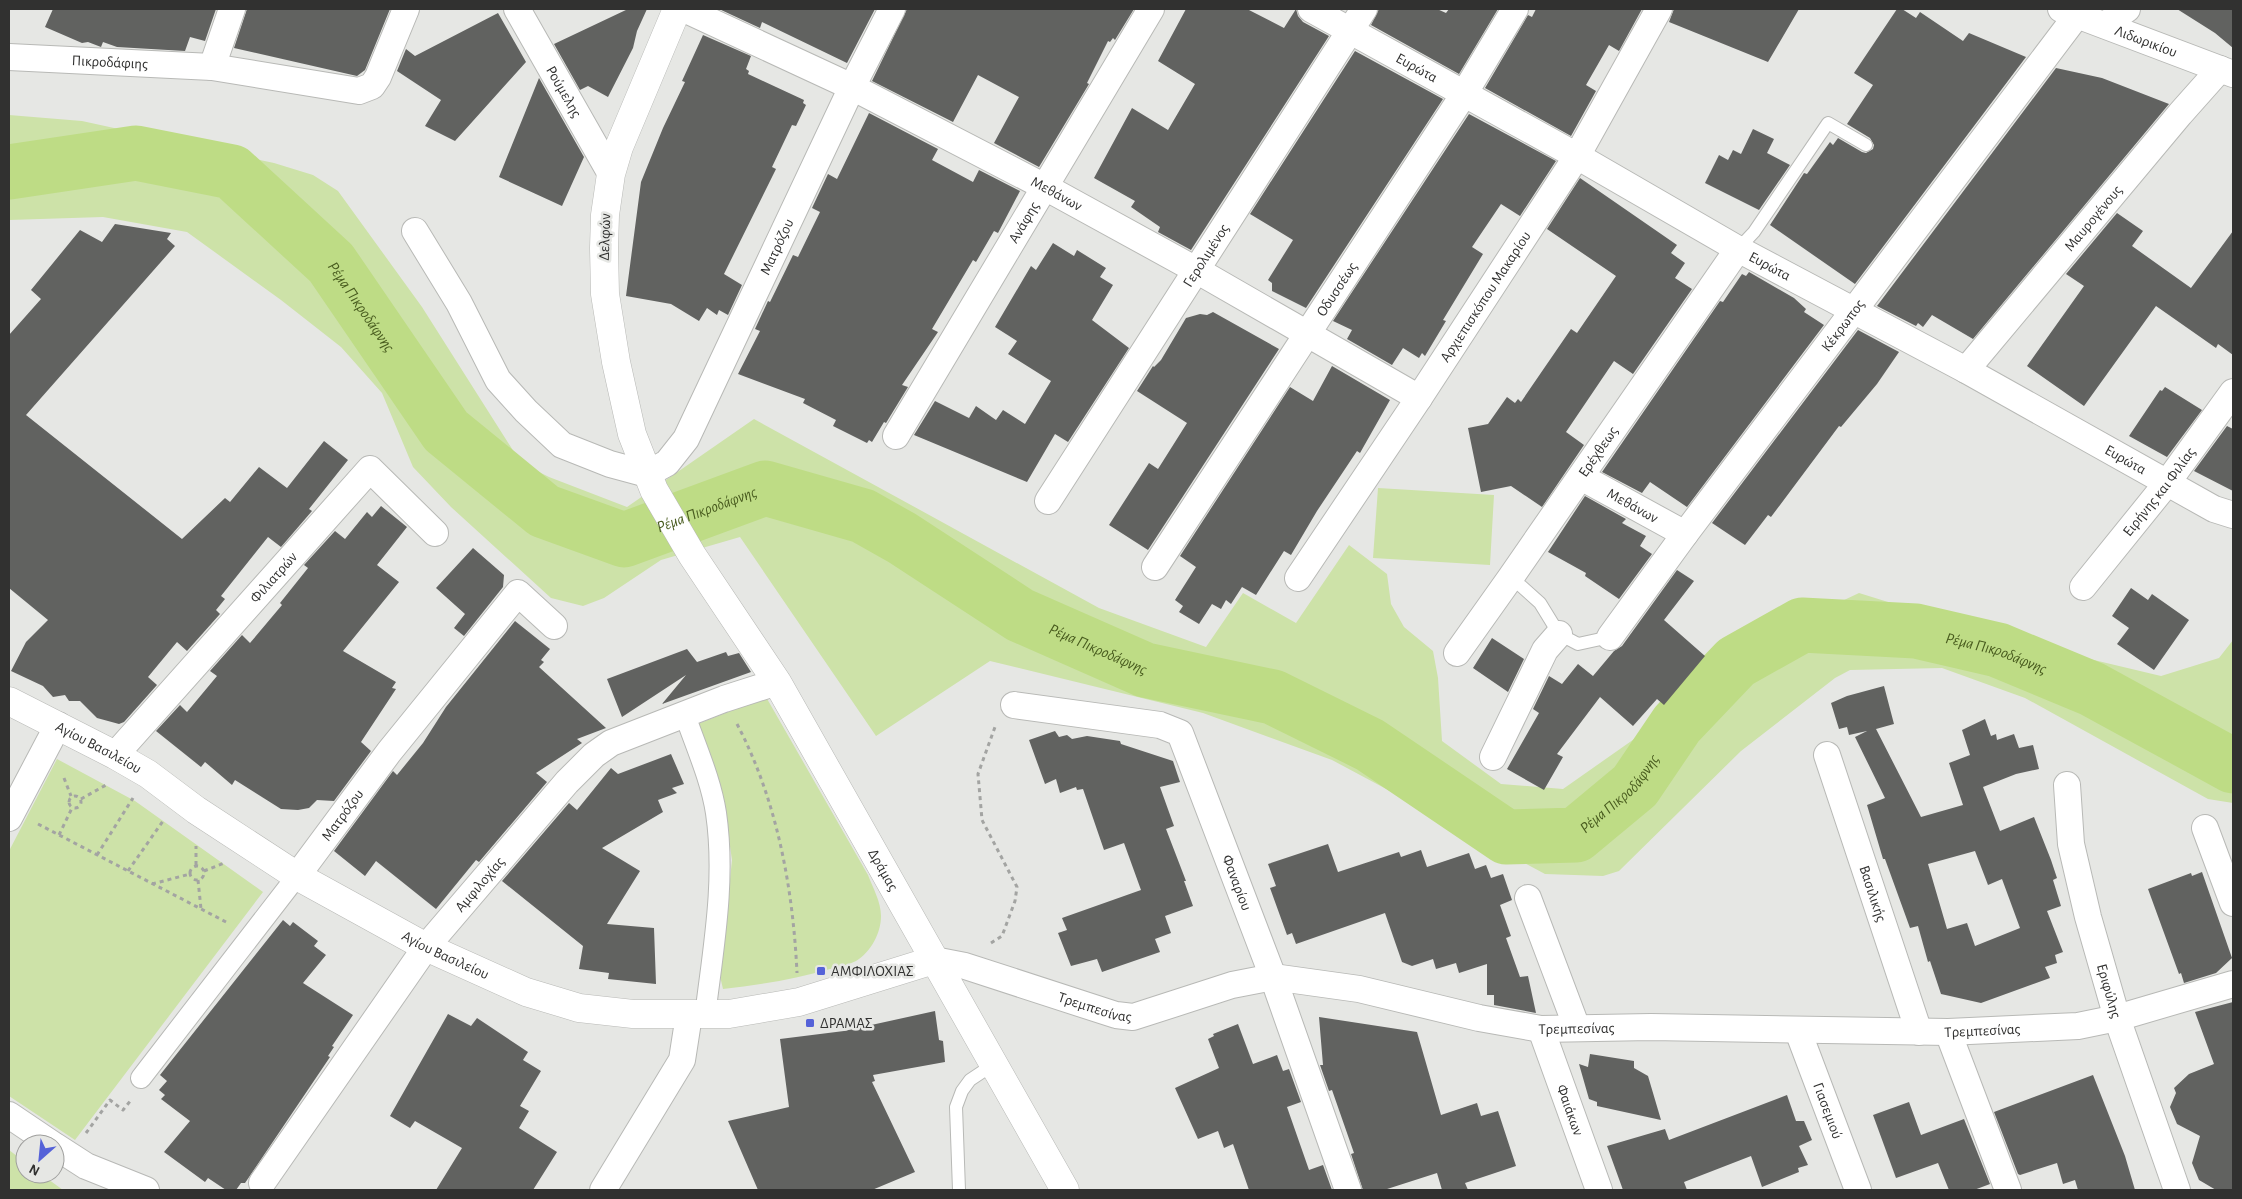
<svg xmlns="http://www.w3.org/2000/svg" width="2242" height="1199" viewBox="0 0 2242 1199" font-family="'Alegreya Sans',sans-serif">
	<style>
		.green { fill: #cde2a8 }
		.lines { fill: none; stroke-linecap: round; stroke-linejoin: round }
		.river { stroke: #bedc85; stroke-width: 55 }
		.building { fill: #616260; fill-rule: evenodd }
		.service-casing { stroke: #b8b9b6; stroke-width: 14 }
		.pedestrian-casing { stroke: #b8b9b6; stroke-width: 22 }
		.minor-casing { stroke: #b8b9b6; stroke-width: 28 }
		.tertiary-casing { stroke: #b8b9b6; stroke-width: 29 }
		.path { stroke: #a3a4a2; stroke-width: 3; stroke-dasharray: 4 4; stroke-linecap: butt }
		.service { stroke: #fff; stroke-width: 12 }
		.pedestrian { stroke: #fff; stroke-width: 20 }
		.minor { stroke: #fff; stroke-width: 26 }
		.tertiary { stroke: #fff; stroke-width: 28 }
		.poi-dot { fill: #5562d8; stroke: #e6e7e4; stroke-width: 2 }
		.labels { text-anchor: middle; dominant-baseline: central; stroke-width: 5; stroke-linejoin: round; paint-order: stroke }
		.street-label { font-size: 15px; fill: #313130; stroke: #e6e7e4 }
		.poi-label { font-size: 15px; fill: #313130; stroke: #e6e7e4; text-anchor: start }
		.water-label { font-size: 16px; font-style: italic; fill: #485b1e; stroke: #e6e7e4 }
	</style>
	<rect width="100%" height="100%" fill="#e6e7e4"/>
	<path class="green" d="M9,115L82,121L274,163L313,175L338,191L422,307L521,463L549,477L627,507L754,419L1099,608L1206,647L1243,593L1296,623L1349,545L1387,574L1391,604L1404,627L1433,651L1438,678L1442,741L1501,784L1563,789L1647,730L1736,651L1859,593L2014,641L2161,676L2219,658L2233,640V803L2208,799L2025,698L1942,668L1850,670L1835,678L1741,751L1619,871L1603,876L1545,874L1332,760L1203,713L990,661L876,736L740,537L661,560L604,598L583,606L551,598L451,507L413,467L382,393L341,347L281,300L187,232L103,217L9,220Z
		M1378,488L1494,495L1490,565L1373,558Z
		M766,697L868,875C873,888 881,902 881,916C881,933 871,952 856,961C848,965 838,967 830,969C795,979 760,985 723,989L720,976L732,860L724,806L695,725Z
		M57,759L135,801L263,892L75,1140L9,1096V851Z
		M9,1150L25,1162V1174H41L63,1190H9Z"/>
	<g class="lines">
		<path class="river" id="s1" d="M9,172L136,153L232,172L331,263L446,431L544,511L624,540L765,488L863,516L902,538L1020,615L1145,670L1273,697L1370,745L1506,837L1576,835L1635,786L1677,724L1736,662L1802,625L1916,631L1998,650L2092,689L2233,766"/>
	</g>
	<path class="building" d="M53,9H216L205,41L190,37L185,51L117,47L103,42L101,47L88,42L82,43L45,27Z
		M247,9H390L365,70L357,76L234,48Z
		M628,9H647L637,31L633,48L608,97L588,86L580,90L554,44Z
		M719,9H875L847,63L762,22L760,28Z
		M907,9H1134L1115,40L1113,38L1110,42L1108,41L1087,83L1089,84L1039,167L994,143L1019,97L978,75L953,122L872,81Z
		M1186,9H1247L1284,28L1296,9L1298,16L1303,22L1329,36L1191,250L1158,232L1160,227L1131,207L1135,201L1094,178L1132,108L1168,130L1195,84L1158,61Z
		M1379,9H1437L1446,13L1449,9H1498L1459,74L1371,25Z
		M1536,9H1642L1619,51L1609,45L1586,85L1596,91L1571,136L1485,88L1528,15L1532,17Z
		M1674,9H1799L1768,62L1669,22Z
		M1897,9H1902L1916,18L1920,12L1963,41L1969,33L2026,57L1855,284L1770,225L1804,173L1807,174L1830,142L1833,145L1838,138L1862,152L1866,153L1873,149L1874,145L1870,138L1847,124L1873,85L1854,73Z
		M2177,9H2233V48L2215,33Z
		M498,13L526,62L455,141L425,126L441,100L397,71L406,49L415,56Z
		M703,35L751,56L746,69L749,71L748,74L804,100L803,103L806,105L796,126L792,125L772,167L776,169L724,274L742,285L728,315L719,310L717,315L707,308L699,321L671,304L626,296L641,182L663,128L685,82L682,81Z
		M1355,51L1443,99L1306,308L1272,291V283L1268,280L1293,240L1250,214Z
		M2056,68L2102,78L2169,104L1973,339L1932,315L1923,327L1918,323L1916,326L1877,306Z
		M539,78L584,157L562,206L499,177Z
		M869,113L938,149L932,160L973,182L979,170L1020,191L998,233L994,231L976,262L973,260L932,329L938,332L902,385L908,387L886,423L884,422L872,442L869,440L867,443L833,426L836,420L803,403L805,399L738,374L760,331L755,329L768,301L770,302L793,255L798,257L820,212L812,208L828,174L837,179Z
		M1469,114L1556,161L1520,216L1501,204L1472,247L1483,254L1443,320L1446,321L1425,356L1422,353L1419,358L1403,348L1392,365L1347,339L1352,330L1333,321Z
		M1753,129L1774,139L1767,153L1790,165L1759,210L1705,183L1719,155L1728,160L1733,150L1741,154Z
		M1580,178L1677,245L1671,253L1685,263L1675,278L1692,289L1633,374L1614,361L1566,432L1584,445L1542,507L1511,486L1481,492L1468,428L1488,424L1507,397L1515,403L1518,399L1521,402L1571,329L1577,333L1616,276L1547,229Z
		M2117,213L2143,231L2132,246L2191,288L2233,231V355L2218,344L2216,348L2156,306L2084,406L2027,366L2084,286L2066,274Z
		M115,224L171,233L167,239L175,246L26,415L182,539L225,498L230,502L259,467L287,488L324,441L348,460L309,509L312,511L281,547L268,537L221,596L225,599L216,610L220,614L187,651L177,642L148,677L157,685L124,722L119,724L97,718L80,701H69L65,695L53,697L43,686L11,671L26,642L48,620L9,588V335L41,299L31,290L80,230L102,242Z
		M1053,243L1074,256L1077,250L1106,268L1100,277L1113,285L1092,320L1129,348L1068,442L1055,434L1027,482L914,435L935,401L969,418L976,406L996,420L1003,410L1025,424L1051,381L1008,354L1017,341L995,327L1031,266L1036,270Z
		M1749,272L1794,298L1806,309L1804,312L1824,325L1687,507L1650,482L1642,493L1602,472L1720,301L1723,302L1742,274L1746,276Z
		M1213,312L1279,349L1148,550L1109,525L1149,463L1158,469L1187,423L1137,391L1153,366L1154,367L1161,360L1186,318L1200,314L1207,315Z
		M1858,330L1899,352L1877,384L1841,427L1839,426L1771,517L1768,515L1745,545L1712,523Z
		M1332,366L1390,400L1360,453L1357,451L1317,511L1291,555L1284,551L1256,595L1242,587L1231,604L1226,600L1221,609L1212,604L1199,624L1179,612L1183,606L1175,600L1196,567L1180,556L1290,387L1313,401Z
		M2165,387L2202,410L2167,457L2129,436L2160,390L2162,391Z
		M2227,426L2233,429V491L2194,471Z
		M1585,496L1626,519L1622,523L1646,536L1640,546L1652,554L1619,599L1585,576L1586,573L1548,552Z
		M381,506L407,527L377,565L399,582L343,651L396,682L392,688L396,689L361,742L371,751L334,801L317,800L309,808L298,810L281,809L235,780L232,785L205,762L201,767L156,731L180,705L187,712L217,676L210,671L242,635L250,643L282,605L280,603L308,568L304,565L335,531L345,539L367,512L372,517Z
		M473,548L504,575L503,587L464,636L454,628L465,614L436,588Z
		M1677,570L1694,581L1664,620L1705,656L1664,705L1657,699L1633,726L1600,697L1557,754L1563,757L1544,790L1507,769L1539,713L1533,709L1549,676L1562,684L1578,664L1593,676L1614,651L1622,646Z
		M2131,588L2148,600L2152,594L2189,620L2154,670L2117,644L2129,628L2112,616Z
		M515,621L550,649L541,660L544,662L539,667L606,728L577,739L582,743L536,773L547,782L479,862L476,860L436,909L376,861L365,876L334,851L393,771L397,775L423,743L446,707Z
		M1492,638L1524,659L1508,692L1473,668Z
		M687,649L697,662L726,652L728,656L739,653L751,672L662,704L686,675L622,717L607,679Z
		M1884,686L1894,724L1876,729L1921,817L1963,805L1949,763L1970,755L1962,730L1985,719L1991,736L1996,734L1997,740L2014,734L2019,748L2033,745L2039,769L2016,774L1983,787L2000,831L2034,817L2051,860L2057,878L2053,880L2061,906L2047,911L2063,952L2055,955L2057,963L2045,967L2050,978L1981,1003L1941,994L1930,961L1928,962L1918,926L1910,928L1885,859H1883L1867,805L1885,798L1855,737L1867,731L1849,735L1847,727L1839,729L1831,703L1847,696ZM1975,851L1988,885L2002,879L2020,928L1975,946L1967,923L1947,929L1928,864Z
		M1055,731L1059,737L1067,735L1072,739L1087,736L1120,741L1121,744L1173,761L1180,782L1160,787L1174,826L1166,829L1186,881H1184L1193,906L1165,916L1171,933L1155,939L1160,952L1102,972L1097,959L1071,966L1058,933L1067,930L1062,918L1141,890L1124,843L1104,850L1083,789L1077,790L1076,787L1060,793L1056,779L1045,784L1029,740Z
		M671,754L684,784L672,788L677,793L658,800L663,812L602,848L640,871L607,924L654,928L656,984L608,979L609,973L579,969L583,946L502,881L569,803L577,810L611,768L618,774Z
		M1328,844L1338,872L1399,852L1401,857L1421,850L1427,867L1469,853L1475,869L1486,865L1491,878L1503,874L1512,900L1500,905L1511,936L1506,938L1520,977L1528,976L1536,1013L1494,1005V995H1487V964L1459,973L1456,963L1436,969L1433,959L1412,966L1402,962L1385,913L1296,944L1292,933L1287,935L1270,888L1276,886L1268,864Z
		M2202,872L2232,958L2216,973L2184,983L2181,973L2179,974L2148,889L2191,873L2192,876Z
		M283,920L290,926L293,922L318,941L314,946L326,955L303,983L353,1015L332,1046L334,1047L328,1056L330,1057L245,1183H241L236,1190H226L208,1178L205,1182L164,1152L190,1121L161,1099L165,1095L159,1090L167,1081L160,1075Z
		M2233,1002V1190H2216L2199,1180L2192,1163L2200,1136L2177,1124L2170,1107L2176,1093L2174,1088L2189,1074L2214,1064L2195,1012Z
		M935,1011L939,1040L943,1041L945,1062L873,1075L875,1081L872,1082L915,1172L872,1190H758L728,1121L789,1107L780,1039L844,1031Z
		M448,1014L471,1026L477,1018L528,1052L523,1060L541,1071L520,1106L529,1111L519,1128L557,1152L533,1190H436L462,1148L415,1121L410,1128L390,1116Z
		M1319,1017L1417,1032L1441,1115L1477,1103L1481,1116L1498,1111L1516,1166L1465,1183L1468,1190H1442L1437,1173L1384,1190H1363L1351,1154L1354,1153L1332,1090L1329,1091L1320,1065H1323Z
		M1238,1024L1253,1064L1277,1055L1283,1071L1289,1069L1301,1102L1287,1107L1309,1170L1323,1165L1332,1190H1249L1233,1144L1224,1148L1218,1131L1198,1139L1175,1088L1219,1068L1208,1039L1214,1036L1213,1034Z
		M1590,1054L1634,1061V1068L1648,1076L1661,1120L1597,1106V1102L1589,1099L1579,1064L1588,1067Z
		M2093,1075L2125,1156L2135,1190H2078L2075,1180L2063,1184L2057,1163L2020,1175L2018,1174L1994,1112Z
		M1787,1095L1796,1121H1804L1812,1140L1799,1146L1808,1165L1798,1168L1799,1172L1762,1187L1751,1156L1684,1182L1687,1190H1623L1607,1146L1665,1129L1669,1140Z
		M1909,1102L1921,1135L1964,1119L1990,1184L1974,1190H1949L1938,1163L1896,1178L1873,1115Z"/>
	<g class="lines">
		<g class="service-casing">
			<path id="service" d="M1738,249L1754,232L1828,123L1866,145
				M1511,577L1540,603L1559,634L1578,644L1610,637
				M959,1190L956,1107L962,1091L970,1080L994,1064"/>
		</g>
		<g class="pedestrian-casing">
			<path id="pedestrian" d="M685,715C696,747 711,780 716,813C726,881 713,949 705,1016
				M141,1078L297,876"/>
		</g>
		<g class="minor-casing">
			<g id="minor">
				<path id="s2" d="M517,9L611,174"/>
				<path id="s3" d="M684,9L852,87L1045,187L1198,271L1419,398"/>
				<path id="s4" d="M1311,9L1577,156L1738,249L1966,370L2214,509L2233,515"/>
				<path id="s5" d="M2061,9L2233,74"/>
				<path d="M2105,25L2127,9"/>
				<path id="s6" d="M9,57L212,67L359,91L372,86L378,77L406,9"/>
				<path d="M212,67L232,9"/>
				<path id="s7" d="M415,231L459,303L498,380L526,411L562,445L610,464L647,474L667,463L686,439L852,87L892,9"/>
				<path id="s8" d="M1966,370L2180,114L2220,69"/>
				<path id="s9" d="M896,436L1151,9"/>
				<path id="s10" d="M1581,477L1685,534"/>
				<path id="s11" d="M1048,501L1364,9"/>
				<path id="s12" d="M1155,567L1464,94L1515,9"/>
				<path id="s13" d="M1298,578L1419,398L1577,156L1659,9"/>
				<path id="s14" d="M2083,587L2167,483L2233,392"/>
				<path id="s15" d="M1610,637L1685,534L2077,15"/>
				<path id="s16" d="M1457,653L1511,577L1738,249"/>
				<path id="s17" d="M1014,705L1160,725L1180,733L1273,977L1348,1190"/>
				<path id="s18" d="M115,755L370,469L435,533"/>
				<path id="s19" d="M1827,755L1919,1032"/>
				<path d="M1493,757L1545,650L1559,634"/>
				<path id="s20" d="M2067,785L2071,844L2088,917L2117,1018L2177,1190"/>
				<path d="M9,818L58,725"/>
				<path d="M2205,828L2233,903"/>
				<path id="s21" d="M297,876L389,752L518,593L554,626"/>
				<path d="M1528,898L1577,1028"/>
				<path id="s22" d="M934,960L965,966L1116,1015L1133,1017L1232,985L1273,977L1359,989L1479,1018L1541,1029L1651,1027L1948,1032L2078,1026L2117,1018L2233,984"/>
				<path id="s23" d="M1541,1029L1599,1190"/>
				<path id="s24" d="M1798,1031L1858,1190"/>
				<path d="M1948,1032L2008,1190"/>
				<path d="M9,1115L52,1144"/>
				<path d="M55,1146L86,1166L146,1190"/>
				<path id="s25" d="M262,1183L426,947L567,782L594,755L611,743L724,699L777,682"/>
				<path d="M603,1190L682,1060L689,1015"/>
			</g>
		</g>
		<g class="tertiary-casing">
			<g id="tertiary">
				<path id="s26" d="M677,9L619,147L611,174L605,215L604,248L605,294L616,362L632,434L654,490L692,555L777,682L1065,1190"/>
				<path id="s27" d="M9,701L115,755L148,774L196,810L297,876L426,947L526,992L579,1008L633,1014H729L799,1002L934,960"/>
			</g>
		</g>
		<path class="path" d="M737,724C777,800 793,888 797,973
			M64,778L71,796
			M69 802a6 6 0 1 1 12 0a6 6 0 1 1-12 0Z
			M81,799L106,785
			M38,824L228,923
			M59,835L72,808
			M97,855L133,798
			M196,865V846
			M190 873a7 7 0 1 1 14 0a7 7 0 1 1-14 0Z
			M128,871L163,821
			M204,871L224,863
			M198,880L201,909
			M152,884L190,874
			M991,943L1002,936L1015,901L1017,887L982,820L978,774L995,727
			M86,1133L110,1100L123,1110L131,1100"/>
		<use href="#service" class="service"/>
		<use href="#pedestrian" class="pedestrian"/>
		<use href="#minor" class="minor"/>
		<use href="#tertiary" class="tertiary"/>
	</g>
	<g class="poi-dot">
		<rect x="816" y="966" width="10" height="10" rx="2.5"/>
		<rect x="805" y="1018" width="10" height="10" rx="2.5"/>
	</g>
	<g class="labels">
		<g class="street-label">
			<text stroke="none"><textPath href="#s5" startOffset="91">Λιδωρικίου</textPath></text>
			<text stroke="none"><textPath href="#s6" startOffset="101">Πικροδάφιης</textPath></text>
			<text stroke="none"><textPath href="#s4" startOffset="121">Ευρώτα</textPath></text>
			<text stroke="none"><textPath href="#s2" startOffset="95">Ρούμελης</textPath></text>
			<text stroke="none"><textPath href="#s3" startOffset="416">Μεθάνων</textPath></text>
			<text stroke="none"><textPath href="#s8" startOffset="198">Μαυρογένους</textPath></text>
			<text stroke="none"><textPath href="#s9" startOffset="249">Ανάφης</textPath></text>
			<text transform="translate(605 237) rotate(-88)">Δελφών</text>
			<text stroke="none"><textPath href="#s7" startOffset="618">Ματρόζου</textPath></text>
			<text stroke="none"><textPath href="#s11" startOffset="292">Γερολιμένος</textPath></text>
			<text stroke="none"><textPath href="#s4" startOffset="526">Ευρώτα</textPath></text>
			<text stroke="none"><textPath href="#s12" startOffset="332">Οδυσσέως</textPath></text>
			<text stroke="none"><textPath href="#s13" startOffset="338">Αρχιεπισκόπου Μακαρίου</textPath></text>
			<text stroke="none"><textPath href="#s15" startOffset="389">Κέκρωπος</textPath></text>
			<text stroke="none"><textPath href="#s16" startOffset="246">Ερέχθεως</textPath></text>
			<text stroke="none"><textPath href="#s4" startOffset="931">Ευρώτα</textPath></text>
			<text stroke="none"><textPath href="#s14" startOffset="122">Ειρήνης και Φιλίας</textPath></text>
			<text stroke="none"><textPath href="#s10" startOffset="59">Μεθάνων</textPath></text>
			<text stroke="none"><textPath href="#s18" startOffset="238">Φιλιατρών</textPath></text>
			<text stroke="none"><textPath href="#s27" startOffset="101">Αγίου Βασιλείου</textPath></text>
			<text stroke="none"><textPath href="#s21" startOffset="76">Ματρόζου</textPath></text>
			<text stroke="none"><textPath href="#s26" startOffset="945">Δράμας</textPath></text>
			<text stroke="none"><textPath href="#s17" startOffset="329">Φαναρίου</textPath></text>
			<text stroke="none"><textPath href="#s25" startOffset="370">Αμφιλοχίας</textPath></text>
			<text stroke="none"><textPath href="#s19" startOffset="146">Βασιλικής</textPath></text>
			<text stroke="none"><textPath href="#s27" startOffset="506">Αγίου Βασιλείου</textPath></text>
			<text stroke="none"><textPath href="#s20" startOffset="211">Εριφύλης</textPath></text>
			<text stroke="none"><textPath href="#s22" startOffset="168">Τρεμπεσίνας</textPath></text>
			<text stroke="none"><textPath href="#s22" startOffset="662">Τρεμπεσίνας</textPath></text>
			<text stroke="none"><textPath href="#s22" startOffset="1068">Τρεμπεσίνας</textPath></text>
			<text stroke="none"><textPath href="#s23" startOffset="86">Φαιάκων</textPath></text>
			<text stroke="none"><textPath href="#s24" startOffset="85">Γιασεμιού</textPath></text>
		</g>
		<g class="poi-label">
			<text x="831" y="971">ΑΜΦΙΛΟΧΙΑΣ</text>
			<text x="820" y="1023">ΔΡΑΜΑΣ</text>
		</g>
		<g class="water-label">
			<text stroke="none"><textPath href="#s1" startOffset="414">Ρέμα Πικροδάφνης</textPath></text>
			<text stroke="none"><textPath href="#s1" startOffset="864">Ρέμα Πικροδάφνης</textPath></text>
			<text stroke="none"><textPath href="#s1" startOffset="1299">Ρέμα Πικροδάφνης</textPath></text>
			<text stroke="none"><textPath href="#s1" startOffset="2334">Ρέμα Πικροδάφνης</textPath></text>
			<text stroke="none"><textPath href="#s1" startOffset="1884">Ρέμα Πικροδάφνης</textPath></text>
		</g>
	</g>
	<rect width="2242" height="1199" fill="none" stroke="#313130" stroke-width="20"/>
	<g transform="translate(40 1159) rotate(207)"><circle r="24" fill="#e6e7e4" stroke="#9e9e9c"/>
	<path d="M0-4L9 19L0 12L-9 19Z" fill="#5562d8"/>
	<text y="-8" font-size="14" font-weight="bold" text-anchor="middle" fill="#313130">N</text>
	</g>
</svg>
